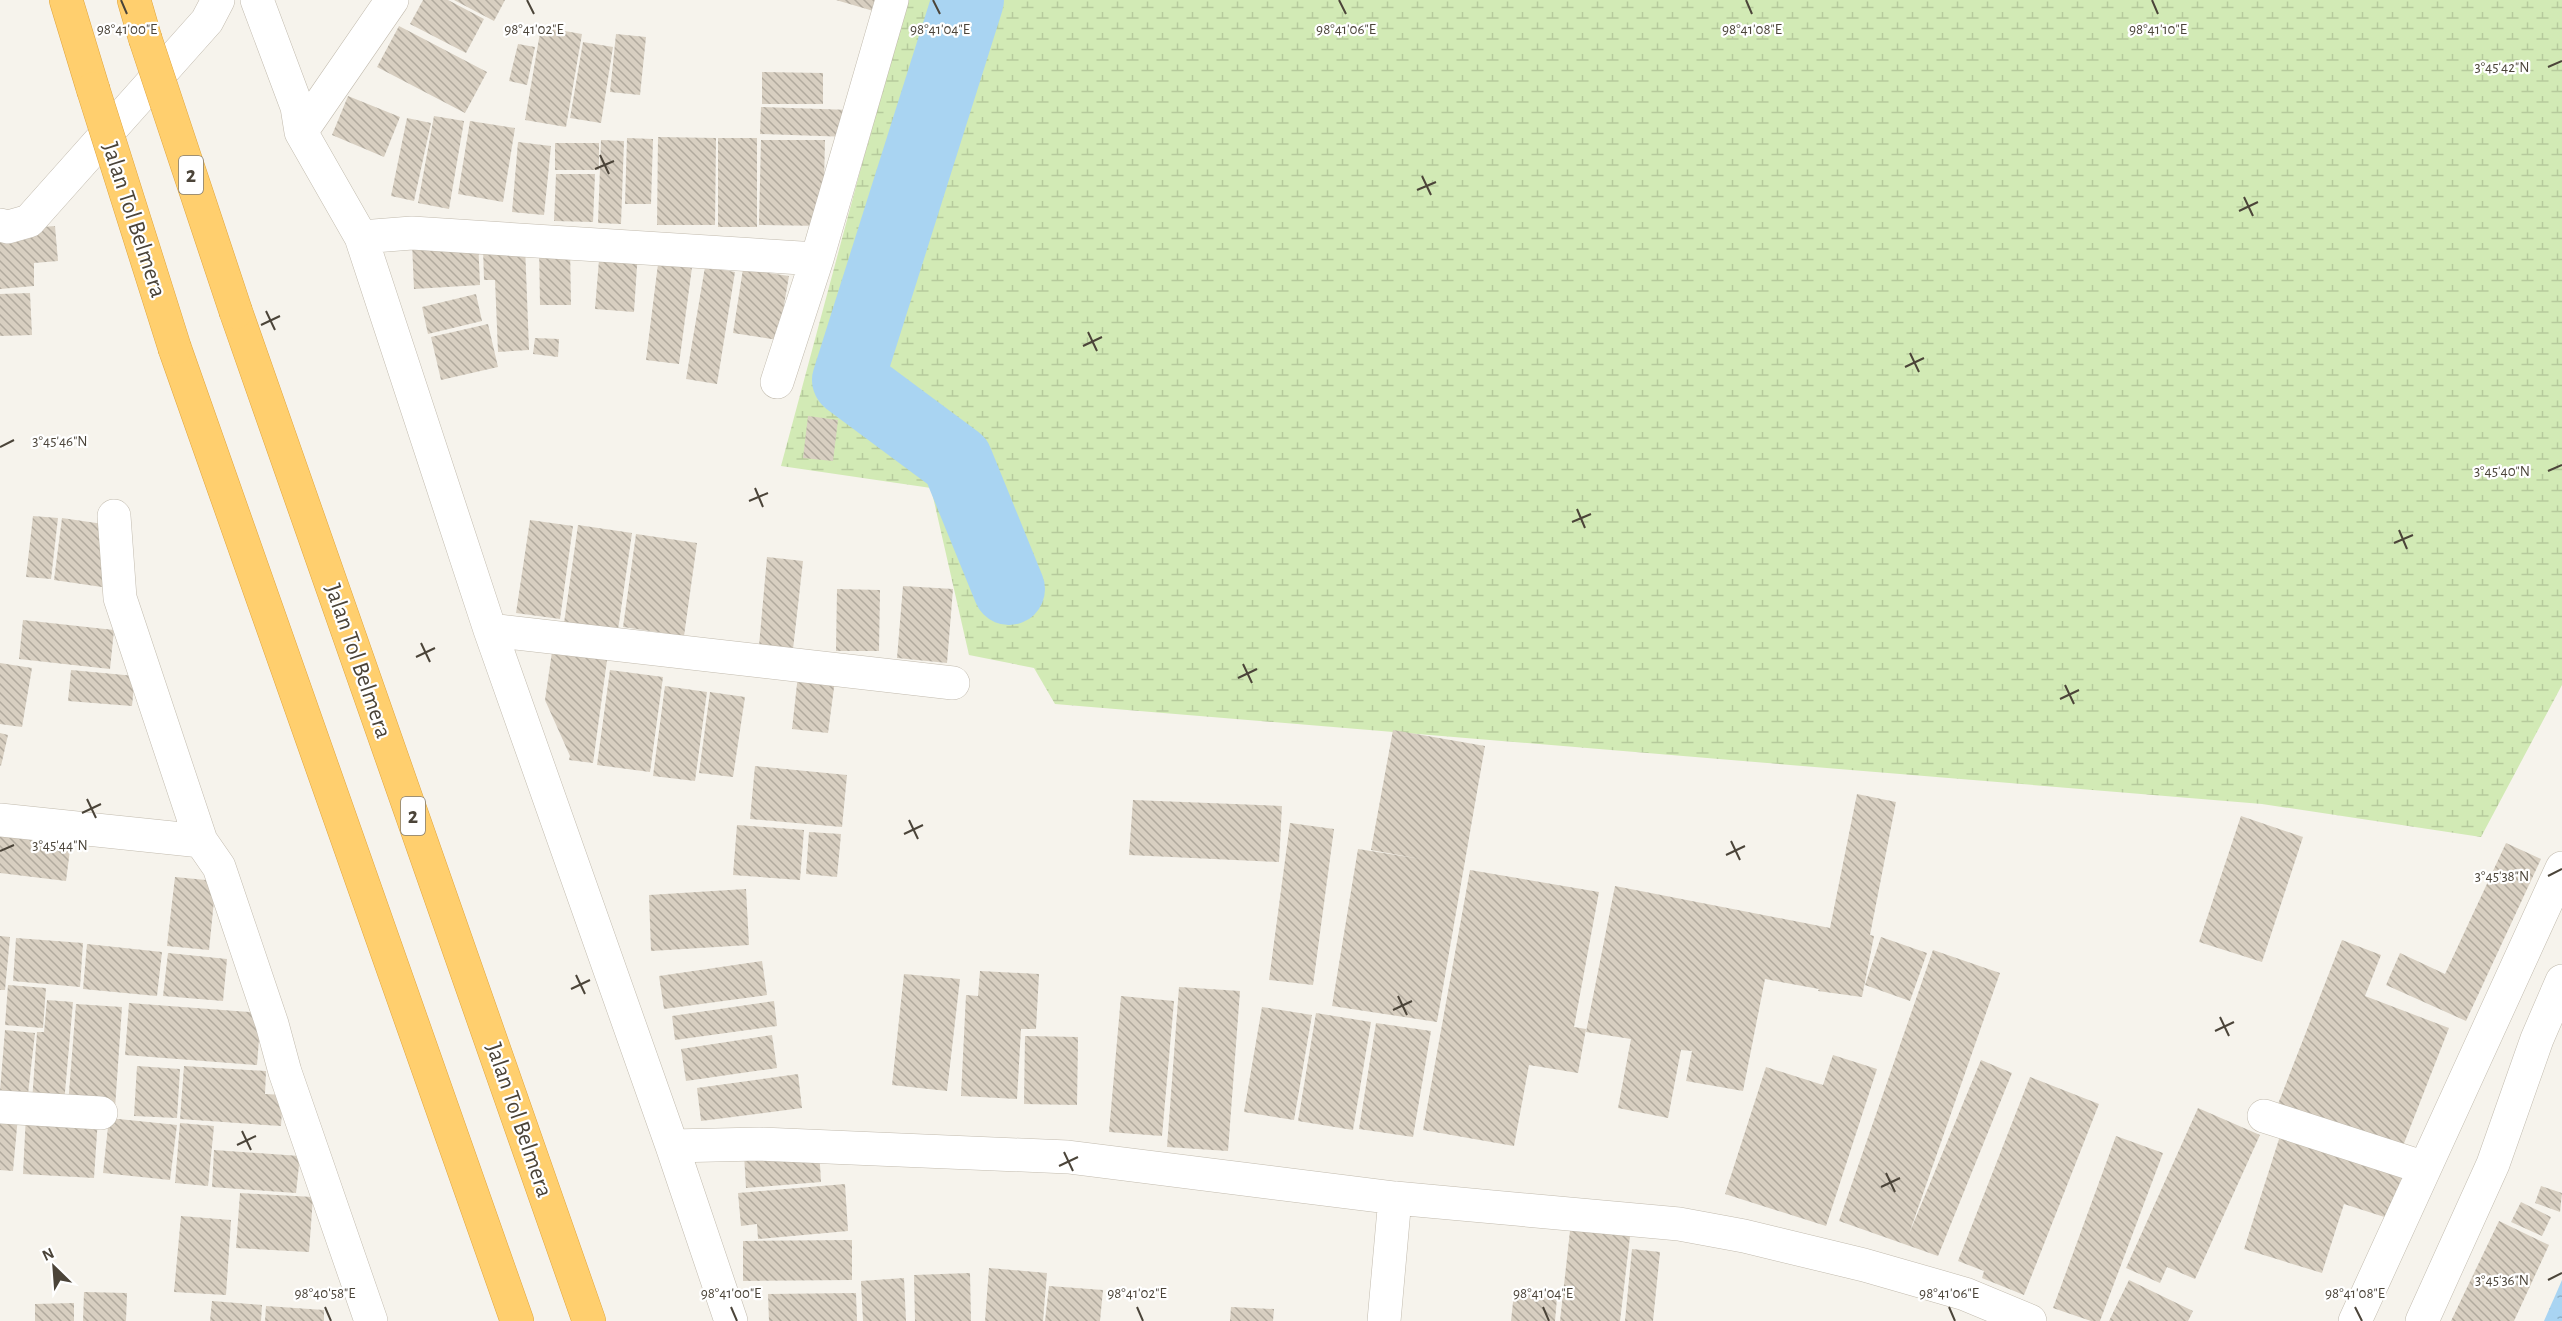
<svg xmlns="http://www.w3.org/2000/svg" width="2562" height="1321" viewBox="0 0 2562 1321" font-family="'Alegreya Sans',sans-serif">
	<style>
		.wetland { fill: url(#wetland-marsh) }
		.water { fill: url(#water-ripples) }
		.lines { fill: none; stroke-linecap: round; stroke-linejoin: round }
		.river { stroke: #a9d4f2; stroke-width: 72 }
		.building { fill: url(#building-back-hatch) }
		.street-casing { stroke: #c2bbae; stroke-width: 34 }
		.highway-casing { stroke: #e0a43c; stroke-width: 34 }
		.street { stroke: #fff; stroke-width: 33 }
		.highway { stroke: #ffcf6e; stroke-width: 33 }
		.highway-bridge-casing { stroke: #e0a43c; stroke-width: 34; stroke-linecap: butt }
		.highway-bridge { stroke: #ffcf6e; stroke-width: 33 }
		.ticks { fill: none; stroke: #4b4439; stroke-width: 2 }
		.labels { text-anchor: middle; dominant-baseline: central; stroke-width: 4.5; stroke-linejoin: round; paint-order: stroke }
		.shield { fill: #fff; stroke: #817c74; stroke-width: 1.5 }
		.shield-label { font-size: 22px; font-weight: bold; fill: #4b4439 }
		.street-label { font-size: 24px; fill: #4b4439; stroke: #fff }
		.ticks-label { font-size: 15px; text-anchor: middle; fill: #4b4439; stroke: #fff; stroke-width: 4.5; stroke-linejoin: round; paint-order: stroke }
	</style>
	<defs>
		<pattern id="wetland-marsh" width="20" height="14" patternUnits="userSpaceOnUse" patternTransform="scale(1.5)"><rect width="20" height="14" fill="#d2eab5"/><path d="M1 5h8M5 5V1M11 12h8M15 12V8" fill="none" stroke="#b6ca9c"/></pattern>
		<pattern id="water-ripples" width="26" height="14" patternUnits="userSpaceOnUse" patternTransform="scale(1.5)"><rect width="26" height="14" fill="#a9d4f2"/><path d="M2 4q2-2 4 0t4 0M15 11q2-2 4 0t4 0" fill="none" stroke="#8caec5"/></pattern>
		<pattern id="building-back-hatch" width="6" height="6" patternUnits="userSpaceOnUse" patternTransform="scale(1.5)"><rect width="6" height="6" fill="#d8cfc1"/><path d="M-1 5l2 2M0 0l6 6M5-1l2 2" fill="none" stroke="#b1aa9e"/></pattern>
	</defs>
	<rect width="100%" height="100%" fill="#f6f3ec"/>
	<path class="wetland" d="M906,0H2562V685L2481,837L2262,804L1055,704L1034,668L969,655L931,488L781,466Z"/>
	<path class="water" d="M2562,1280V1321H2544Z"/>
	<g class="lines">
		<path class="river" d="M968,0L848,380L957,461L1009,589"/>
	</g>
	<path class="building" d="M423,0H448L484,19L466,53L410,24Z
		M454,0H505L494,21Z
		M836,0H891L887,15Z
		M399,26L487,72L465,113L377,67Z
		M541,27L582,34L566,127L525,120Z
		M616,34L646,37L640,95L610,92Z
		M583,42L613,47L601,123L570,118Z
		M518,44L535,47L527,85L509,81Z
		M762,72L823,73V104H762Z
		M348,96L400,117L384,157L332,135Z
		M761,107L851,110L850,137L760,134Z
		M434,116L464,121L449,209L418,203Z
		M407,118L431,123L414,201L391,196Z
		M470,121L515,128L503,202L458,194Z
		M658,137L716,138L715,225H657Z
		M627,138L653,139L651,204H625Z
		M718,138H757V227H718Z
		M601,140L624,141L621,224L598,223Z
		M761,140H825L823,226L759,225Z
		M518,142L551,146L544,215L512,212Z
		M555,143H599V170H555Z
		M556,174H595L593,222L554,221Z
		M55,226L58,261L34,263V286L0,289V230Z
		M478,239L480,285L414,289L412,243Z
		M525,245L529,350L498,352L495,280H484L483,247Z
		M570,245L571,305H540L539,246Z
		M600,248L638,251L634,312L595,309Z
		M659,256L693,260L679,364L646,360Z
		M705,267L735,272L717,384L686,379Z
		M743,269L789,276L778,340L733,333Z
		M30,293L32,335L0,336V294Z
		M476,294L482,321L428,334L422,307Z
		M488,324L498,367L441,380L431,337Z
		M535,338L559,339L558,357L533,354Z
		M808,416L838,420L833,461L803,458Z
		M33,516L58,518L51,579L26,577Z
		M62,518L110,525L102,587L54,580Z
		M530,520L573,526L560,619L516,613Z
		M578,525L632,533L618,630L564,623Z
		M636,534L697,543L684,636L623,627Z
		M767,557L803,561L793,649L759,646Z
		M903,586L953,589L947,663L897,658Z
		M837,589L880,590L879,651H836Z
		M23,620L114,630L110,669L19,659Z
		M553,645L608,653L593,763L569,760L570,756L545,700Z
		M0,663L32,668L22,727L0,724Z
		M71,670L135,676L132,706L68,701Z
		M610,670L663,677L650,772L597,765Z
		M798,675L835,680L828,733L792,729Z
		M665,686L707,692L695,781L653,776Z
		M710,692L745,697L733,777L699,773Z
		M1393,730L1485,746L1437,1022L1332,1006L1358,849L1421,859L1371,850Z
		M0,733L8,735L1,766L0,765Z
		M755,766L847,775L842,827L750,819Z
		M1857,794L1896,802L1870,935L1874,936L1862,997L1818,991L1819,989L1765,979L1743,1091L1686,1081L1692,1051L1681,1050L1668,1118L1618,1108L1631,1039L1586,1032L1615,886L1830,928Z
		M1133,800L1282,806L1279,862L1129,855Z
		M2241,816L2303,837L2262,962L2199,942Z
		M1290,823L1334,829L1313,985L1269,980Z
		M737,825L804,830L800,880L733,875Z
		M0,826L72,834L66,881L0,873Z
		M809,832L841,834L837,877L806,874Z
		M2506,843L2541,859L2466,1021L2386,985L2400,953L2445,974Z
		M1470,870L1599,892L1574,1027L1586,1029L1578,1073L1529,1065L1514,1146L1423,1130Z
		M175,877L216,881L209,950L167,946Z
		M746,889L749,945L651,951L649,895Z
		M0,936L10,937L5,990H0Z
		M1881,937L1927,953L1910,1001L1865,985Z
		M16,938L83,943L80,987L13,981Z
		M2342,940L2381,955L2365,996L2449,1028L2401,1151L2278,1104Z
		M87,944L162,952L157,996L83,989Z
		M1933,950L2000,973L1909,1234L1981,1060L2012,1073L1938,1256L1839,1221Z
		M168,953L227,959L223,1001L163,996Z
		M762,961L767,995L664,1009L659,976Z
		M980,971L1039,974L1036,1029H1021L1017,1099L961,1096L966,995L978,996Z
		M904,974L960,979L947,1091L892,1085Z
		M8,985L46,988L43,1028L5,1025Z
		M1179,987L1240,991L1228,1151L1167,1147Z
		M1121,996L1174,1001L1162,1136L1109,1132Z
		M47,1000L73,1002L64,1103L32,1101L37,1032H44Z
		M774,1001L777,1026L675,1040L672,1016Z
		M129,1003L261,1013L257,1065L125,1055Z
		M76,1004L122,1007L115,1108L68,1105Z
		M1262,1007L1312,1015L1294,1120L1244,1112Z
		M1316,1013L1371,1022L1353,1130L1298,1121Z
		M1376,1023L1431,1031L1413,1137L1359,1129Z
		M5,1030L35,1033L28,1094L0,1091Z
		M772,1035L777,1068L686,1081L681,1049Z
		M1025,1036L1078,1037L1077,1105L1024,1104Z
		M1833,1055L1877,1069L1826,1226L1725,1194L1766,1067L1823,1085Z
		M137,1066L180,1069L177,1118L134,1116Z
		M184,1066L266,1071L265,1094L283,1095L281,1126L180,1119Z
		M798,1074L802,1108L701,1121L697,1088Z
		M2030,1077L2099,1104L2024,1295L1982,1278L1984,1271L1958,1261Z
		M2198,1108L2260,1135L2195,1279L2167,1267L2160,1283L2126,1268Z
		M0,1115L18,1116L13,1171L0,1170Z
		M26,1115L98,1118L94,1178L23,1174Z
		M109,1118L177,1125L170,1180L103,1173Z
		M180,1123L214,1126L208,1186L175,1183Z
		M2116,1136L2163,1153L2100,1321H2091L2053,1308Z
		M2280,1136L2411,1177L2397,1221L2344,1204L2322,1273L2244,1249Z
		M819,1148L821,1182L746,1188L744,1154Z
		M214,1150L300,1156L296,1193L212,1187Z
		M845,1184L848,1231L758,1239L757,1224L741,1226L738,1193Z
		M2541,1186L2562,1193L2560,1212L2535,1203Z
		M240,1193L313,1197L309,1252L236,1248Z
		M2521,1202L2551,1217L2542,1236L2511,1222Z
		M181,1216L231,1220L226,1295L174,1292Z
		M2499,1221L2549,1245L2514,1321H2451Z
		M1571,1222L1631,1228L1620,1321H1560Z
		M852,1240V1280L743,1281V1241Z
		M1632,1249L1660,1252L1653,1321H1625Z
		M989,1268L1047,1273L1043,1321H985Z
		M970,1273L971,1321H915L914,1275Z
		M904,1278L906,1321H863L861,1281Z
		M2129,1280L2193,1311L2188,1321H2109Z
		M1049,1286L1103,1290L1100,1321H1045Z
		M84,1292L127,1293L126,1321H83Z
		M856,1293L857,1321H769L768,1294Z
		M1514,1293L1557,1298L1555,1321H1511Z
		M212,1301L262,1305L261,1321H210Z
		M74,1303V1321H35V1304Z
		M266,1306L324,1310V1321H265Z
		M1231,1307L1274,1309L1273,1321H1230Z"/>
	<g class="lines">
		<g class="street-casing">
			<path id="street" d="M257,0L297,107L301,132L361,237L490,630L672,1146L731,1321
				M301,132L392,0
				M0,225L8,227L29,221L207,21L218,0
				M361,237L412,233L817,259L892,0
				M777,382L817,259
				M114,516L120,598L201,841L219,867L272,1024L285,1072L371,1321
				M490,630L953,683
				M0,820L201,841
				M0,1107L101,1113
				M2264,1116L2425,1168
				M672,1146L759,1144L1068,1157L1395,1198L1679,1224L1744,1236L1864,1265L1965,1294L2030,1321
				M1384,1321L1395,1198
				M2355,1321L2562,868
				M2422,1321L2493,1164L2537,1039L2562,981"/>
		</g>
		<g class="highway-casing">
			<path id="highway" d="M66,0L93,89
				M134,0L145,38
				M236,312L589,1321
				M175,349L517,1321"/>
		</g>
		<use href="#street" class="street"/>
		<use href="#highway" class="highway"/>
		<g class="highway-bridge-casing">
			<path id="highway-bridge" d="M145,38L236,312
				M93,89L175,349"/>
		</g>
		<use href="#highway-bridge" class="highway-bridge"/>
	</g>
	<path class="ticks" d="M121,0L127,14M527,0L534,14M933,0L940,14M1339,0L1346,14M1746,0L1752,14M2152,0L2158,14M2548,67L2562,61M600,155L609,174M595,169L614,161M1422,176L1431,195M1417,190L1436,182M2244,197L2253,216M2239,211L2258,202M266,311L275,330M261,325L280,316M1088,332L1097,351M1083,346L1102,337M1910,353L1919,372M1905,367L1924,358M0,447L14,440M2548,471L2562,465M755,488L763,507M749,501L768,493M1577,509L1585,528M1572,522L1591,514M2399,530L2407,549M2394,543L2413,535M421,643L430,662M416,657L435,648M1243,664L1252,683M1238,678L1257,669M2065,685L2074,704M2060,699L2079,690M87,799L96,818M82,813L101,804M909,820L918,839M904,834L923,825M1731,841L1740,860M0,851L14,845M1726,855L1745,846M2548,876L2562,869M576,975L585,994M571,989L590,980M1398,996L1407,1015M1393,1010L1412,1001M2220,1017L2229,1036M2215,1031L2234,1022M242,1131L251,1150M237,1145L256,1136M1064,1152L1073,1171M1059,1166L1078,1157M1886,1173L1895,1192M1881,1187L1900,1178M2548,1280L2562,1273M325,1307L331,1321M731,1307L737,1321M1137,1307L1143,1321M1543,1307L1549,1321M1949,1307L1955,1321M2355,1307L2362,1321"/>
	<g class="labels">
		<g class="shield">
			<rect x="179" y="156" width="24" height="38" rx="4.5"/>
			<rect x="401" y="797" width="24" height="38" rx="4.5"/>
		</g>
		<g class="shield-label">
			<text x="191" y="175">2</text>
			<text x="413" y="816">2</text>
		</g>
		<g class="street-label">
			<text transform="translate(134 220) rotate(72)">Jalan Tol Belmera</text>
			<text transform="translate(358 661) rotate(71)">Jalan Tol Belmera</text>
			<text transform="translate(519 1120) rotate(71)">Jalan Tol Belmera</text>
		</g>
	</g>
	<g class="ticks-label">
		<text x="127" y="34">98°41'00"E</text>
		<text x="534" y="34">98°41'02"E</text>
		<text x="940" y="34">98°41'04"E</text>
		<text x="1346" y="34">98°41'06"E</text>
		<text x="1752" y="34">98°41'08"E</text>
		<text x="2158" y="34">98°41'10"E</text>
		<text x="2502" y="72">3°45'42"N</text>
		<text x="60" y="446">3°45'46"N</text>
		<text x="2502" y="476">3°45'40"N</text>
		<text x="60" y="850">3°45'44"N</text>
		<text x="2502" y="881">3°45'38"N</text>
		<text x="2502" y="1285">3°45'36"N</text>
		<text x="325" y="1298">98°40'58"E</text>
		<text x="731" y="1298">98°41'00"E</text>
		<text x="1137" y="1298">98°41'02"E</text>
		<text x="1543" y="1298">98°41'04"E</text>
		<text x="1949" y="1298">98°41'06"E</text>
		<text x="2355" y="1298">98°41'08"E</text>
	</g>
	<g transform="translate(54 1267) rotate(335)" stroke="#ffffff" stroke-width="4.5" paint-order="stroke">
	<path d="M0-4.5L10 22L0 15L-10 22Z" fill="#4b4439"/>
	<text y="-9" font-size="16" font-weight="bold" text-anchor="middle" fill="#4b4439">N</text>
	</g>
</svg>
